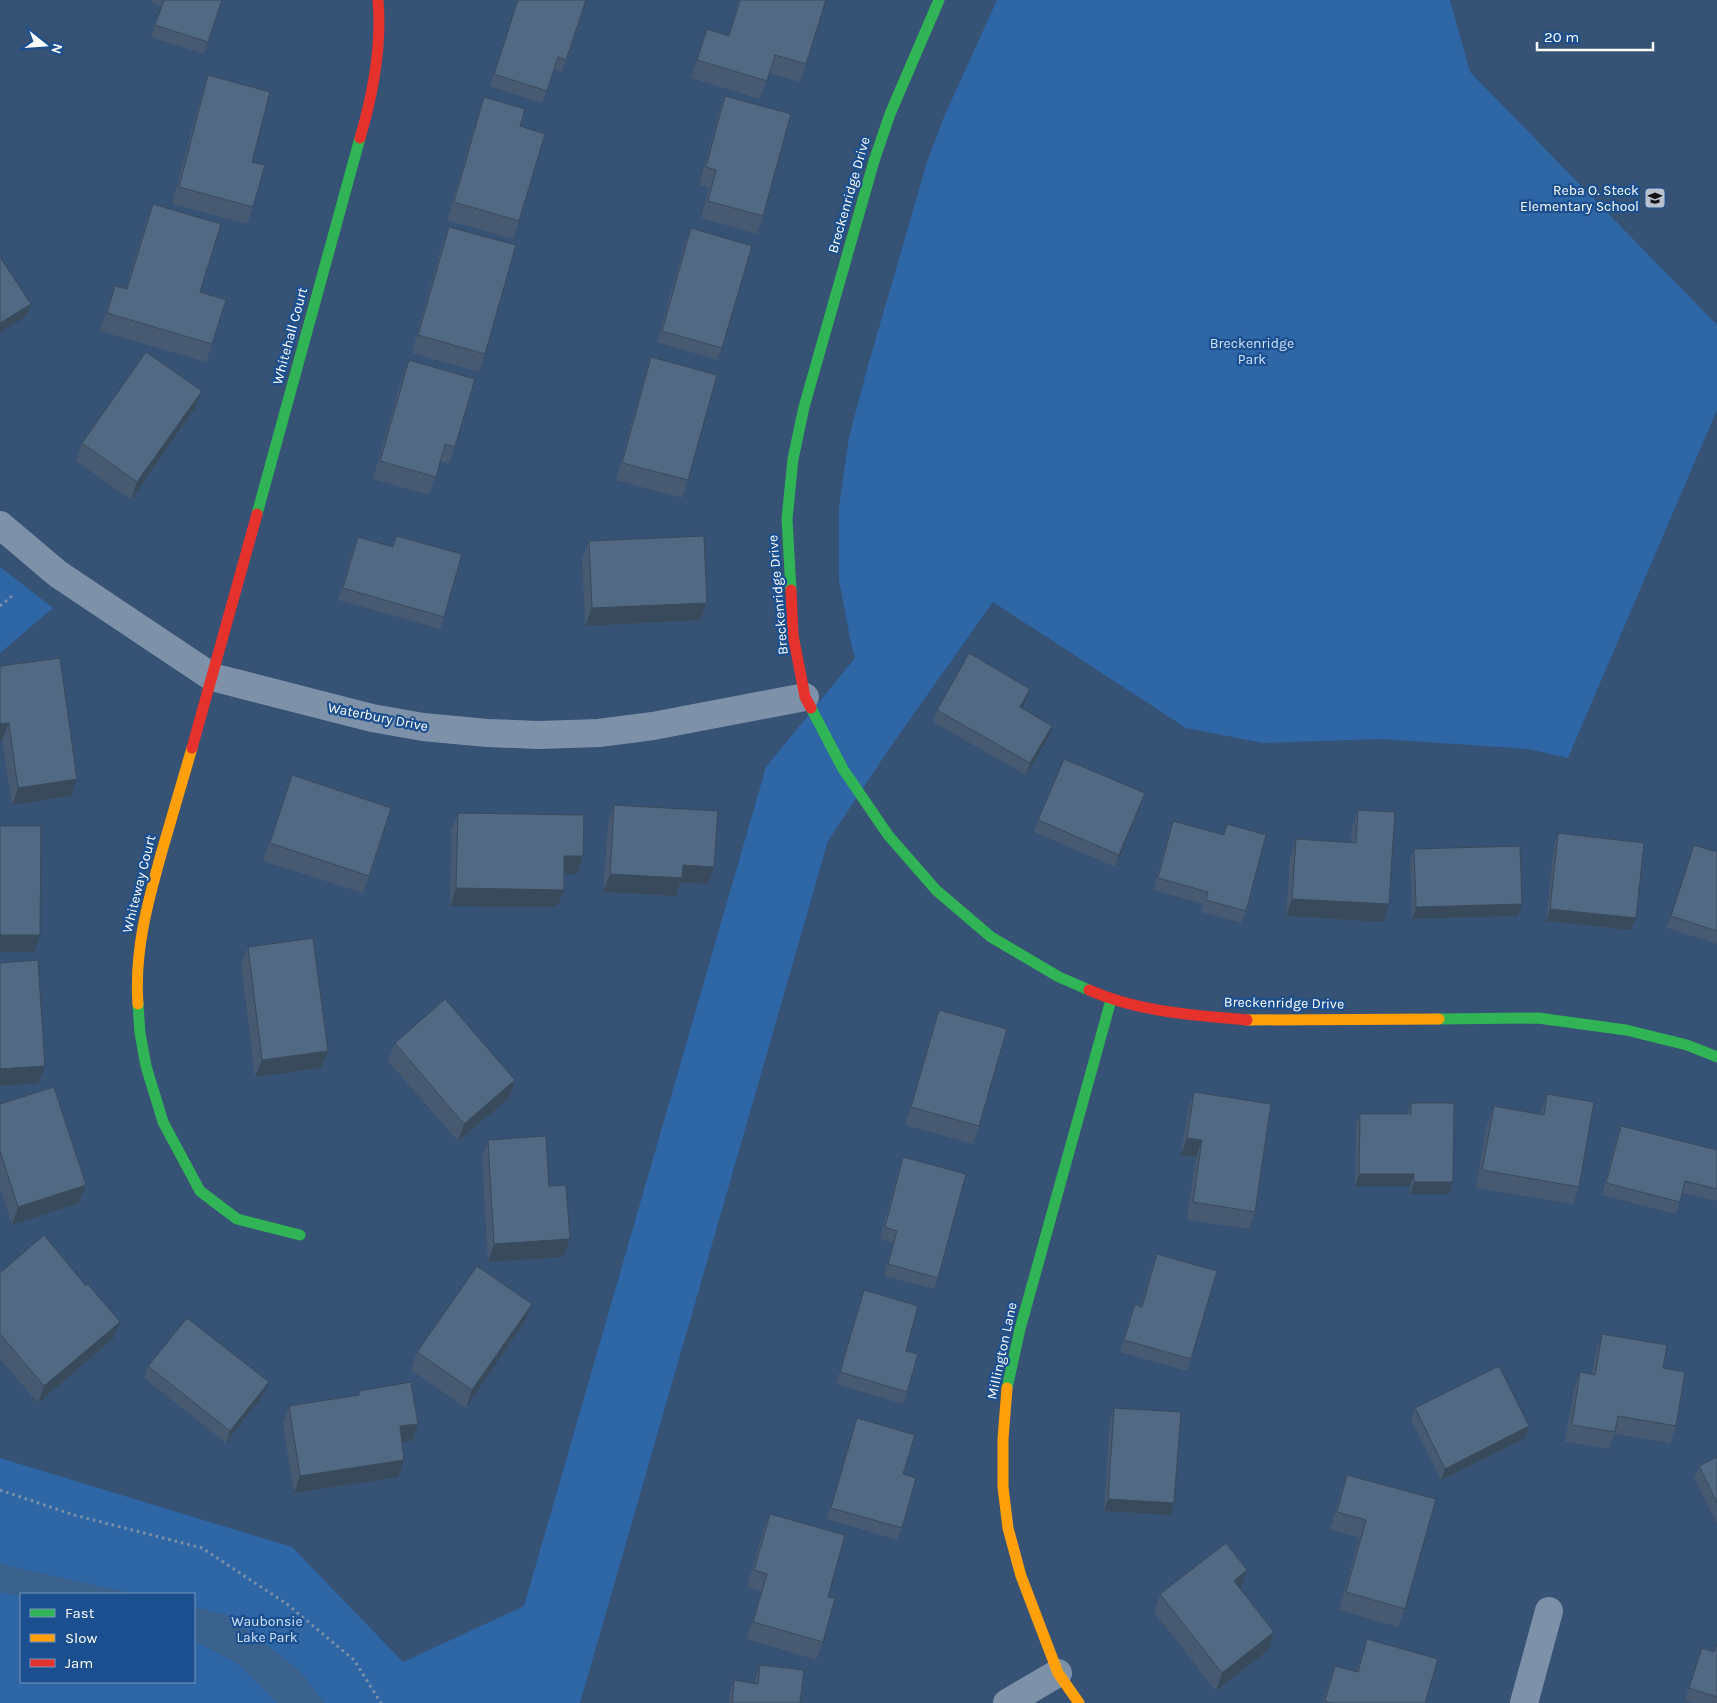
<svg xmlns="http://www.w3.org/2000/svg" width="1717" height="1703" viewBox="0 0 1717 1703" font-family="Karla,sans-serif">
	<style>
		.green { fill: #2f66a5; fill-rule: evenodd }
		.water { fill: #3b618d }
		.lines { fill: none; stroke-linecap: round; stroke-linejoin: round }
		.path { stroke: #7d92a8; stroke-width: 3; stroke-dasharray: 2.5 4; stroke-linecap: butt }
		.street { stroke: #7d92a8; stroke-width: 28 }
		.fast { stroke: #30b455; stroke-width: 11 }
		.slow { stroke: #ff9f0a; stroke-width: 11 }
		.jam { stroke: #e5322d; stroke-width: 11 }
		.wall { fill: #475a72 }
		.shaded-wall { fill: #394a5c }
		.building { fill: #526984; stroke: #394a5c }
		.labels { text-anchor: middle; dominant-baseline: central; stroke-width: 4.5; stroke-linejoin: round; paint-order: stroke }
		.poi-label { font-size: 14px; fill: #fff; stroke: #1b4f8f; text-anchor: end }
		.street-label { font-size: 14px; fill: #fff; stroke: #1b4f8f }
		.park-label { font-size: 14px; fill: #cfe3fa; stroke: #1b4f8f }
	</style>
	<rect width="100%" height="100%" fill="#365274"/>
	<path class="green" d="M997,0H1450L1470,72L1717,325V410L1568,758L1528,749L1381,739L1263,743L1186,728L993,602L891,746L828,841L580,1703H0V1458L292,1547L403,1662L524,1606L766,767L855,658L851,643L839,580V506L849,438L865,376L927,162L943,119ZM21,1594H194V1682H21Z
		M0,567L53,608L0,653Z"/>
	<path class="water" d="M0,1563L13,1567L135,1594H21V1597L0,1592Z
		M194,1607L227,1615L299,1670L325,1703H278L237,1663L194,1641Z"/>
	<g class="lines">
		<path class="path" d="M0,606L12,596
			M0,1490L74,1515L202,1548L287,1604L354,1660L381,1703"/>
		<path class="street" d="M0,525L58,574L212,677L372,718L423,727L487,733L539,735L599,733L653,726L805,697
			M1007,1703L1058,1673
			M1524,1703L1549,1611"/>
		<path class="fast" d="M257,514L360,138
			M791,590L787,519L793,459L804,407L874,161L890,114L939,0
			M811,708L843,769L888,835L936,890L991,937L1059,977L1089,990
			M138,1004L140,1033L146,1066L163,1122L200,1191L237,1219L300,1235
			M1439,1019L1538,1018L1626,1030L1687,1045L1717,1057
			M1007,1388L1020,1329L1111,1000"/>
		<path class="slow" d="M138,1004C134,951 148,901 162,851C172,816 182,782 192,748
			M1247,1020L1439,1019
			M1007,1388L1003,1439V1487L1008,1528L1021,1576L1058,1673L1079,1703"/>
		<path class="jam" d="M360,138C373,94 382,46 378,0
			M791,590L793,635L805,697L811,708
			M192,748L257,514
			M1089,990C1138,1012 1193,1015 1247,1020"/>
	</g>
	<path class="wall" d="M152,0H222L204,54L151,37L161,6L152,2Z
		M518,0H586L562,72L554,69L542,103L490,86Z
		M739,0H826L806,64L800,82L769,73L760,99L691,78L707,29L728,36Z
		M208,75L252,162L253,207L247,224L172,204L202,93Z
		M725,96L763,216L757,234L701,218L709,188L699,185L719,114Z
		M484,97L520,126L519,221L513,239L447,220L478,115Z
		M153,204L200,292L212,344L206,362L100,331L115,286L126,288L146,221Z
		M449,227L485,354L479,372L412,353L442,244Z
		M691,228L722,348L717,360L657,342L686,240Z
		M651,357L688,480L682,498L616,480L645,375Z
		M409,360L455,447L449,464L440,461L429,495L373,479L402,378Z
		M202,391L195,408L131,500L76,461L82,443Z
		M396,536L444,617L440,629L338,600L353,549L358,537L392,547Z
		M589,541L707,603L700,620L585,626L582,559Z
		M0,666L77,779L71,796L12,805L2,740L0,741Z
		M1030,689L1026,701L1022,708L1048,738L1026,775L933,722L937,710Z
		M292,775L369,876L363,893L263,861Z
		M614,805L714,867L708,884L680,882L676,896L603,892L608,823Z
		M1141,805L1115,867L1034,832L1038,820Z
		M1358,810L1383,922L1286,916L1290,857L1296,839L1351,842L1352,827Z
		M458,813L577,874H564V890L557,907L450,906L451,831Z
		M1173,821L1223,835L1227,824L1246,911L1241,923L1201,912L1204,904L1153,890L1169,833Z
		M1558,833L1636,918L1631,930L1546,921L1554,845Z
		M1694,845L1717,852V944L1667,928Z
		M1414,849L1518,916L1412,919L1410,861Z
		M248,947L321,1068L255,1077L241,964Z
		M939,1010L979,1126L973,1144L905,1125L933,1028Z
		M395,1043L515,1080L509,1098L458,1141L388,1061Z
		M1194,1092L1255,1212L1249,1229L1187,1220L1196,1157L1181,1155L1188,1110Z
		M1547,1094L1579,1187L1573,1204L1476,1188L1487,1124L1494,1106L1540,1115Z
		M1411,1103L1449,1194H1410V1186H1355L1356,1126L1360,1114H1407Z
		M0,1104L86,1185L79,1203L12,1225L0,1188Z
		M1621,1126L1717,1150V1198L1716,1201L1682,1193L1676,1214L1602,1195L1616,1138Z
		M488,1140L549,1186L570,1239L563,1257L488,1262L482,1157Z
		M903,1157L938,1278L934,1289L884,1276L893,1243L880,1239L899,1169Z
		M1157,1254L1191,1359L1187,1371L1120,1352L1130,1316L1135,1304L1141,1306L1152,1266Z
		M0,1273L86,1286L120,1322L113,1339L38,1403L0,1359Z
		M864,1290L906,1351L907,1392L903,1404L836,1384L860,1302Z
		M525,1321L466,1408L411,1370L417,1352Z
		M1602,1334L1663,1368L1676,1426L1670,1443L1614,1434L1609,1449L1565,1442L1574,1390L1580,1372L1592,1374L1596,1352Z
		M148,1366L264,1394L226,1443L144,1378Z
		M359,1391L418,1424L412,1441L402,1443L404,1460L398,1477L294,1493L283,1424L289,1406L357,1395Z
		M1114,1408L1170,1515L1104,1511L1110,1420Z
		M1415,1408L1529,1426L1525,1438L1441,1480L1411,1420Z
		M857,1418L903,1474L902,1528L897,1540L827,1519L853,1430Z
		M1717,1457V1524L1694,1478L1699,1466Z
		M1347,1475L1405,1609L1398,1627L1339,1610L1359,1538L1330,1529L1341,1492Z
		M770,1514L828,1597L823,1642L816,1660L747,1639L761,1591L747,1587L763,1531Z
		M1247,1570L1240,1589L1268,1650L1216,1691L1154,1612L1160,1594Z
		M1367,1639L1425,1703H1323L1329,1684L1335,1666L1356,1672Z
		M1717,1642V1703H1694L1685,1700L1702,1648L1714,1652Z
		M760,1665L800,1703H729L730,1692L734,1680L755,1683L756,1677Z"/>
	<path class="shaded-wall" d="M31,304L26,316L0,333V323Z
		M202,391L195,408L131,500L137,482Z
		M707,603L700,620L585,626L592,608Z
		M1030,689L1026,701L1016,719L1020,707Z
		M9,723L2,740L0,741V724Z
		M1052,726L1048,738L1026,775L1030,763Z
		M77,779L71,796L12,805L18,788Z
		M1145,793L1141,805L1115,867L1119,855Z
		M564,856H583L577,874H558Z
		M683,865L714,867L708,884L680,882L676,896L603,892L610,874Z
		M456,888L564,890L557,907L450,906Z
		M1292,899L1389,904L1383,922L1286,916Z
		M1522,904L1518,916L1412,919L1416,907Z
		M1550,909L1636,918L1631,930L1546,921Z
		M0,935H40L34,952H0Z
		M328,1051L321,1068L255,1077L262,1060Z
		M45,1066L38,1083L0,1086V1069Z
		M515,1080L509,1098L458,1141L464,1124Z
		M1187,1138L1202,1140L1196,1157L1181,1155Z
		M1359,1174H1414L1410,1186H1355Z
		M1414,1182H1453L1449,1194H1410Z
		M86,1185L79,1203L12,1225L18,1207Z
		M570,1239L563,1257L488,1262L494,1244Z
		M532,1304L525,1321L466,1408L472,1390Z
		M120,1322L113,1339L38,1403L44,1386Z
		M269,1382L264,1394L226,1443L230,1431Z
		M418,1424L412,1441L393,1444L400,1426Z
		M1529,1426L1525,1438L1441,1480L1445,1469Z
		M404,1460L398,1477L294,1493L300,1476Z
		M1108,1499L1174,1503L1170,1515L1104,1511Z
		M1247,1570L1241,1588L1227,1599L1234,1581Z
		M1274,1632L1268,1650L1216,1691L1222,1673Z"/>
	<path class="building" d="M164,0H222L208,42L155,25Z
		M518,0H586L566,60L558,57L547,91L494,74Z
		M740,0H826L806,64L775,55L767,81L697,60L707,29L729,36Z
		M208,75L270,92L252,162L265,165L253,207L179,187Z
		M725,96L791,114L763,216L708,201L716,170L706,167Z
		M484,97L525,109L520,126L545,134L519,221L454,202Z
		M153,204L221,224L200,292L226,300L212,344L107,313L115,286L127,289Z
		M449,227L516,245L485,354L418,335Z
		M691,228L752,246L722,348L662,331Z
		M0,257L31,304L0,323Z
		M146,352L202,391L137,482L82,443Z
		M651,357L717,375L688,480L622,463Z
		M409,360L475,379L455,447L445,444L436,477L380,461Z
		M396,536L462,554L444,617L343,588L358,537L393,547Z
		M704,536L707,603L592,608L589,541Z
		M969,653L1030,689L1020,707L1052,726L1030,763L937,710Z
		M60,658L77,779L18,788L9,723L0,724V666Z
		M1064,759L1145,793L1119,855L1038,820Z
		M292,775L391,808L369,876L270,843Z
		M614,805L718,811L714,867L683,865L682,878L610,874Z
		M1358,810L1395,812L1389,904L1292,899L1296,839L1356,843Z
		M458,813L584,815L583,856H564V890L456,888Z
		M1173,821L1224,835L1227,824L1266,835L1246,911L1206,900L1208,892L1158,878Z
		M0,826H41L40,935H0Z
		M1558,833L1644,843L1636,918L1550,909Z
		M1694,845L1717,852V931L1671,916Z
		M1520,846L1522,904L1416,907L1414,849Z
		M313,938L328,1051L262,1060L248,947Z
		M38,960L45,1066L0,1069V963Z
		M445,999L515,1080L464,1124L395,1043Z
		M939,1010L1007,1029L979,1126L911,1107Z
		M54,1087L86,1185L18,1207L0,1151V1104Z
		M1194,1092L1271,1104L1255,1212L1193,1202L1202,1140L1187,1138Z
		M1547,1094L1594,1102L1579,1187L1482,1170L1494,1106L1544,1115Z
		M1411,1103H1454L1453,1182H1414V1174H1359L1360,1114H1411Z
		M1621,1126L1717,1150V1189L1685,1181L1680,1202L1606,1183Z
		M546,1136L549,1186L566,1185L570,1239L494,1244L488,1140Z
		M903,1157L966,1174L938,1278L888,1264L897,1231L885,1227Z
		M44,1235L86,1286L88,1284L120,1322L44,1386L0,1334V1273Z
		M1157,1254L1217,1271L1191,1359L1124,1340L1135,1304L1142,1307Z
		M477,1266L532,1304L472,1390L417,1352Z
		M864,1290L918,1306L906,1351L918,1354L907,1392L840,1372Z
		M187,1318L269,1382L230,1431L148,1366Z
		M1602,1334L1667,1345L1663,1368L1685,1372L1676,1426L1618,1416L1615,1432L1572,1425L1580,1372L1595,1375Z
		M1499,1366L1529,1426L1445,1469L1415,1408Z
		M411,1382L418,1424L400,1426L404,1460L300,1476L289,1406L359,1395V1391Z
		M1114,1408L1181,1412L1174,1503L1108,1499Z
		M857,1418L915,1435L903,1474L916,1478L902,1528L831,1508Z
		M1717,1457V1503L1699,1466Z
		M1347,1475L1436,1499L1405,1609L1346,1592L1366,1520L1337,1512Z
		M770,1514L845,1535L828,1597L835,1598L823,1642L753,1622L767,1574L754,1570Z
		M1226,1543L1247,1570L1234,1581L1274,1632L1222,1673L1160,1594Z
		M1367,1639L1438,1659L1425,1703H1332L1325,1701L1335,1666L1358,1672Z
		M1717,1643V1697L1689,1688L1702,1648L1714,1652Z
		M760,1665L804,1670L800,1703H732L734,1680L758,1684Z"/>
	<defs>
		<g id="school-square" transform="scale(1.125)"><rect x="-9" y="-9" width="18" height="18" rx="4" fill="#b9c2ce" stroke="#1b4f8f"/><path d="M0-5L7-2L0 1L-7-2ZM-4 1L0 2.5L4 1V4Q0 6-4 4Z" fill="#111"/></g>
	</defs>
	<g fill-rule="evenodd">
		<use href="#school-square" x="1655" y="198"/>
	</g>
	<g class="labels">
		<g class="poi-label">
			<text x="1639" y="190">Reba O. Steck<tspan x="1639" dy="16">Elementary School</tspan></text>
		</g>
		<g class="street-label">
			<text transform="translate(849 195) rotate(-74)">Breckenridge Drive</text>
			<text transform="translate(290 336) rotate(-75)">Whitehall Court</text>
			<text transform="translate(778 595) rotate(-95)">Breckenridge Drive</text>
			<text transform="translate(378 717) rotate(11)">Waterbury Drive</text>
			<text transform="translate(139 884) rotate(-76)">Whiteway Court</text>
			<text transform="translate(1284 1003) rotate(1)">Breckenridge Drive</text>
			<text transform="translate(1002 1351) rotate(-78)">Millington Lane</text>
		</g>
		<g class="park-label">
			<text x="1252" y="343">Breckenridge<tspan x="1252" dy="16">Park</tspan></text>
			<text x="267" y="1621">Waubonsie<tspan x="267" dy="16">Lake Park</tspan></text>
		</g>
	</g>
	<rect x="20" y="1593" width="175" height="90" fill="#1b4f8f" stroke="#7695bc"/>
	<rect x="30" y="1609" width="25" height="8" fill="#30b455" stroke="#7695bc"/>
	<text x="65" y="1618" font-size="15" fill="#ffffff">Fast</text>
	<rect x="30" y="1634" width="25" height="8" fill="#ff9f0a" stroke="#7695bc"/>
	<text x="65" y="1643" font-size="15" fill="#ffffff">Slow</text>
	<rect x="30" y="1659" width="25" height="8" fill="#e5322d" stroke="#7695bc"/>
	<text x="65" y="1668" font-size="15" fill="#ffffff">Jam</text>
	<g transform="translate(45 45) rotate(107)" stroke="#1b4f8f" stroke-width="4" paint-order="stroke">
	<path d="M0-4L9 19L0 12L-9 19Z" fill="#ffffff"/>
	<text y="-8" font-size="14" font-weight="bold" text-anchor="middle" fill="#ffffff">N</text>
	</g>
	<path d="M1537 42v8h116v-8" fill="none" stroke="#ffffff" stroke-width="2.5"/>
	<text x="1544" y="42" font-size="15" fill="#ffffff" stroke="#1b4f8f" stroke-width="4" paint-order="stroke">20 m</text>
</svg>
